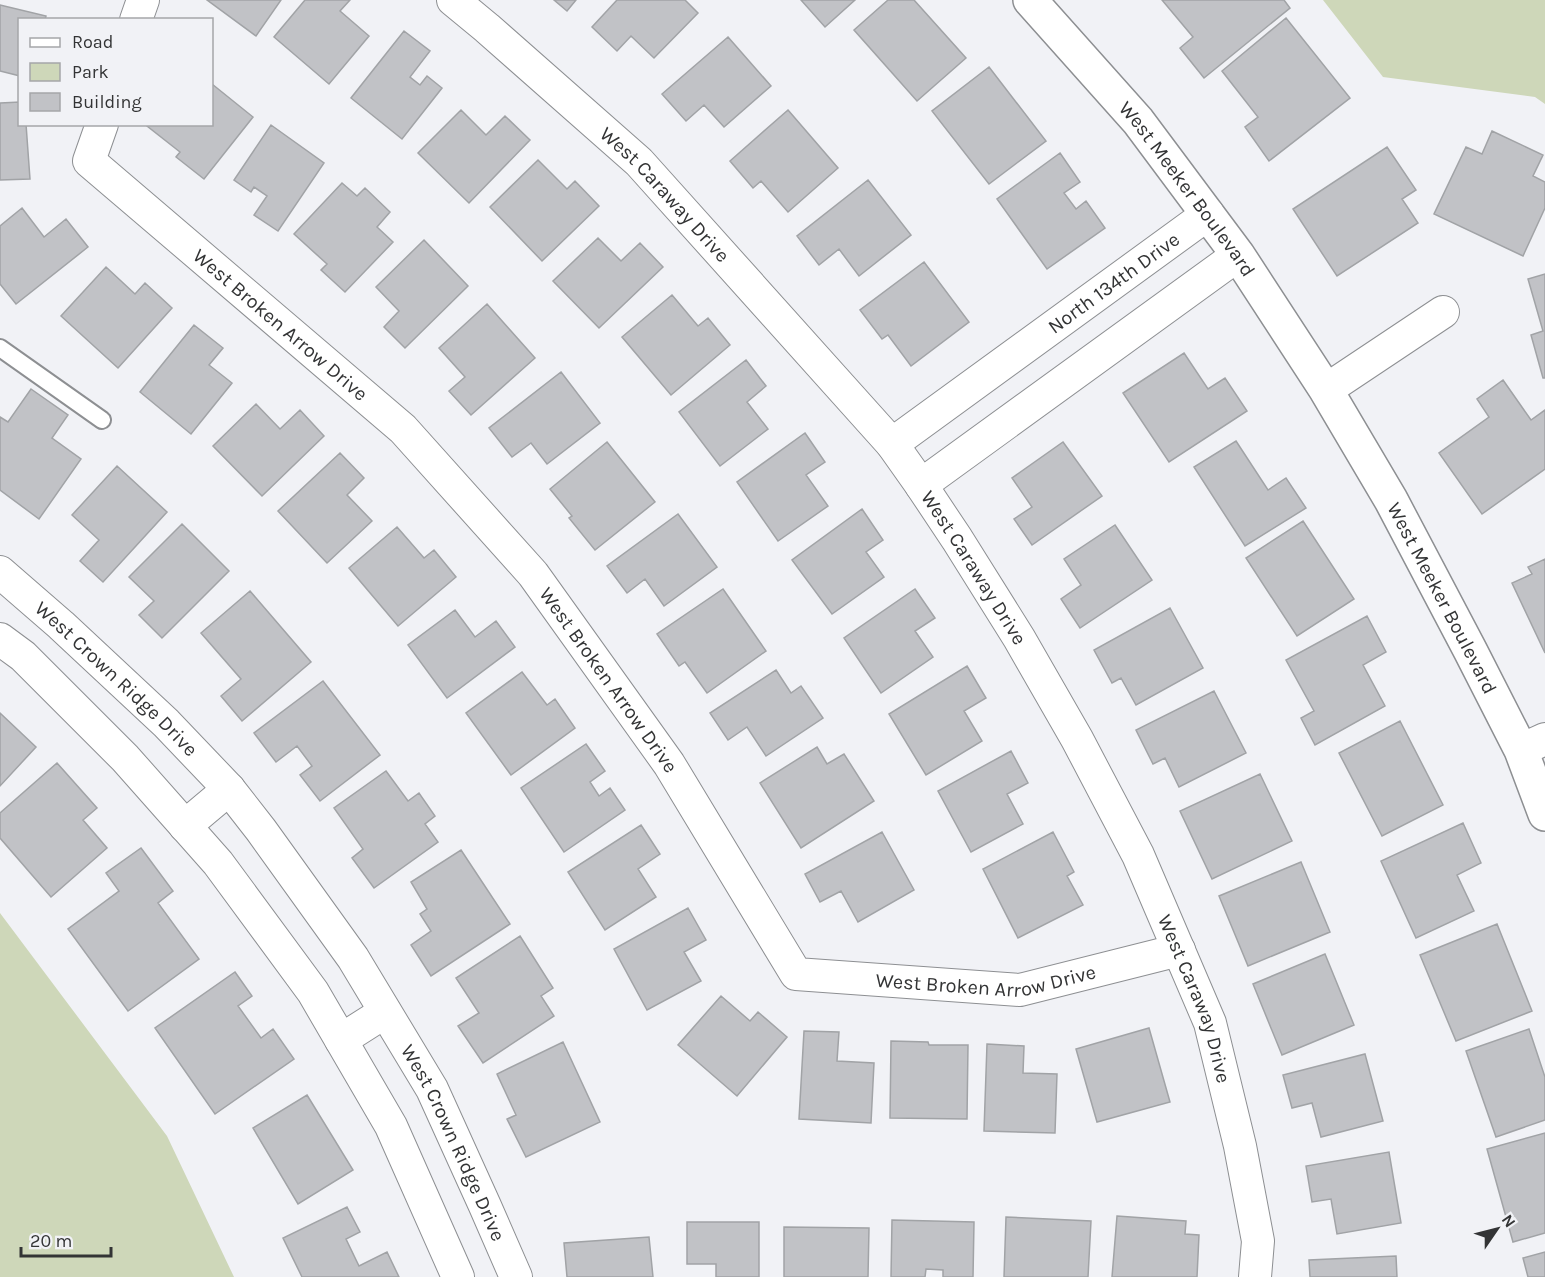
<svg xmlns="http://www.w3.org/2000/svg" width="1545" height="1277" viewBox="0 0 1545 1277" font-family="Karla,sans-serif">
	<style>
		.green { fill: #ced7b9 }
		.building { fill: #c1c2c6; stroke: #a1a3a6; stroke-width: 1.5 }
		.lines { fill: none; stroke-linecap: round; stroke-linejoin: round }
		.lane-casing { stroke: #8d8f92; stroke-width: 20 }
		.street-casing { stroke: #8d8f92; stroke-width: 34 }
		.secondary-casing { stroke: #8d8f92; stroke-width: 36 }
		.lane { stroke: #fff; stroke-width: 16 }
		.street { stroke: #fff; stroke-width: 32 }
		.secondary { stroke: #fff; stroke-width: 33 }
		.labels { text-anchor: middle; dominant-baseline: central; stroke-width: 5; stroke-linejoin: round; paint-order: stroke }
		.street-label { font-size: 20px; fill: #333435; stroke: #f1f2f6 }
	</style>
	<rect width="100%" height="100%" fill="#f1f2f6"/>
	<path class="green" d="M1323,0H1545V104L1535,97L1383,77Z
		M0,913L167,1136L234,1277H0Z"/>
	<path class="building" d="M207,0H281L256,36Z
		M305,0H350L340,11L369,36L329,84L274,37Z
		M554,0H576L567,11Z
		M617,0H685L698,13L654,58L631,36L617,51L592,27Z
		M801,0H855L825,27Z
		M888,0H914L966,58L917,101L854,30Z
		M1162,0H1284L1290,8L1204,78L1180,48L1193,37Z
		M0,5L46,16L45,20H20V76L0,71Z
		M1286,18L1350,98L1269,161L1245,127L1258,117L1222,71Z
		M404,31L430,51L410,77L420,85L427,76L442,88L402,139L351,98Z
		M728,37L771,86L724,127L704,105L686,121L662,94Z
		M989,67L1046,141L989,184L932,111Z
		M212,84L253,117L204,179L176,157L180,152L147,126L148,124H212Z
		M20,102V124H26L30,179L0,180V103Z
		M461,110L486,135L505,116L530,140L469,203L418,153Z
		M788,110L838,168L788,212L761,181L753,188L730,161Z
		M271,125L324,163L278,231L254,215L267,196L254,187L251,192L234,180Z
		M1492,131L1543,155L1533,176L1545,182V208L1523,256L1434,214L1466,147L1482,154Z
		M1387,147L1416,190L1402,199L1418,223L1337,276L1293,209Z
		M1060,153L1080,182L1064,193L1076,209L1086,201L1105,228L1047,269L997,199Z
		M538,160L567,189L575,181L599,206L542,261L490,207Z
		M868,180L911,235L859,276L839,249L819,265L797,236Z
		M342,183L357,196L365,188L390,212L377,227L393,242L345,292L321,270L327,264L294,234Z
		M22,208L44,237L66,219L88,247L16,304L0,284V226Z
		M598,238L621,261L640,243L663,267L599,328L553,281Z
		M424,240L468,286L405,348L384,327L399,311L376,287Z
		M924,262L969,322L911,366L888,335L882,339L860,310Z
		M106,267L135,294L145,283L172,308L118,368L61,316Z
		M1545,274V378H1543L1531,335L1543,331L1528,279Z
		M672,295L698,326L708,318L730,345L671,395L622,337Z
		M487,304L535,358L471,415L449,391L465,377L439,348Z
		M194,325L223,348L209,365L232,383L191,434L140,392Z
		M1184,353L1208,389L1225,378L1247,411L1169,462L1123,393Z
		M746,360L766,386L747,402L768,429L720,466L679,412Z
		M561,372L600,423L547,464L531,443L512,457L489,428Z
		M1503,380L1531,420L1545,410V469L1482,514L1439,453L1489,417L1477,399Z
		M31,389L68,415L52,438L81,459L39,519L0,490V417L8,422Z
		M256,404L280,429L300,410L324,436L262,496L213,446Z
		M805,433L825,462L806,475L828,506L778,541L737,482Z
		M1236,441L1268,490L1286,478L1306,508L1245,546L1194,467Z
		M607,442L655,502L595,550L569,518L572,516L550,489Z
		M1063,442L1102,496L1032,545L1014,519L1032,507L1012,478Z
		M340,453L364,478L347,495L372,521L327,563L278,511Z
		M117,466L167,512L103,582L80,561L99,540L72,515Z
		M862,509L883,540L866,552L884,577L832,614L792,560Z
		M678,514L717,567L664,606L645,579L627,593L607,566Z
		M1303,521L1354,599L1297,636L1246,558Z
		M182,524L229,571L162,638L139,615L154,601L129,577Z
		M1115,525L1152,580L1080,628L1061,599L1081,585L1064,559Z
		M397,527L424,558L434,550L456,577L398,626L349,568Z
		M1545,559V653L1512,583L1532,574L1528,567Z
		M723,589L766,651L707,693L685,662L679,666L657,634Z
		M915,589L935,618L915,631L933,657L881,693L844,638Z
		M250,591L311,662L242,721L221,696L241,679L201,633Z
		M1170,608L1203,668L1136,705L1121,678L1112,683L1094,650Z
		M455,610L475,637L496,621L515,647L447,698L408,645Z
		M1367,616L1386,652L1363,665L1385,706L1315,745L1301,718L1314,711L1286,660Z
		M967,666L986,698L964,711L982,741L926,775L889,714Z
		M776,670L791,693L801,686L823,718L766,756L747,727L728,740L710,713Z
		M522,672L547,705L555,699L575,728L511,775L466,713Z
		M323,681L380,755L320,801L300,775L312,766L297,746L276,762L254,733Z
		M1214,691L1246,753L1179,787L1165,758L1153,764L1136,730Z
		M0,713L36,747L0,786Z
		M1400,721L1443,805L1382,836L1339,753Z
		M586,744L605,771L590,782L599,796L610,788L625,810L564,852L521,788Z
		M817,747L827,764L844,754L874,801L801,848L760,783Z
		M1011,751L1028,783L1007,794L1023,824L971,852L938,791Z
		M57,763L97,808L83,820L107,848L51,897L0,838V813Z
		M386,771L408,801L419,793L435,816L425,824L438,842L374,888L352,858L363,849L334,808Z
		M1260,774L1292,841L1212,879L1180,811Z
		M1463,823L1481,863L1457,875L1474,911L1416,938L1381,861Z
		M641,825L660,854L638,869L656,897L605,930L568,872Z
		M882,832L914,890L858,922L841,891L820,902L805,874Z
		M1053,832L1074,872L1067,876L1083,905L1018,938L983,869Z
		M141,848L173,891L158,903L199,959L128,1011L68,929L119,891L106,873Z
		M461,850L510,924L431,976L411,945L431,931L420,914L427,909L411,882Z
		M1301,862L1330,932L1248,966L1219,896Z
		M688,908L706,940L684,952L701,981L647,1010L614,949Z
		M1497,924L1532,1011L1456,1041L1420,955Z
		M520,936L553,988L541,996L554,1016L483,1063L458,1026L479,1013L456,978Z
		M1325,954L1354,1025L1282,1055L1253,984Z
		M235,972L252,996L238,1006L261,1038L273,1029L294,1059L215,1114L155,1028Z
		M721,996L750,1021L758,1012L787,1037L737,1096L678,1045Z
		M1149,1028L1170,1102L1097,1122L1076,1049Z
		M1529,1029L1545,1077V1120L1496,1137L1466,1051Z
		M804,1031L839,1032L837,1061L874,1063L871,1123L799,1119Z
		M891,1041L928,1042L929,1045H968L967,1119L890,1118Z
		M563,1042L600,1122L526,1157L507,1119L516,1115L497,1074Z
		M987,1044L1024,1046L1023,1073L1057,1074L1055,1133L984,1131Z
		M1365,1054L1383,1121L1321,1137L1312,1103L1292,1108L1283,1075Z
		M307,1095L353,1170L298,1204L253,1128Z
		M1545,1133V1233L1513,1242L1487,1149Z
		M1389,1152L1401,1223L1337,1234L1331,1199L1312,1202L1306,1166Z
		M347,1207L360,1232L346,1239L359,1266L387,1252L399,1277H302L283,1238Z
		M1117,1216L1186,1221L1185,1234L1199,1235L1197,1277H1112Z
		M1006,1217L1091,1221L1088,1277H1004Z
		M892,1220L974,1222L973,1277H943V1270L926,1269L925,1277H891Z
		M687,1222H759V1277H716V1264H687Z
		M784,1227L869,1228L868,1277H784Z
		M649,1237L653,1277H567L564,1243Z
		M1545,1252V1277H1528L1523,1258Z
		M1396,1256L1397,1277H1310L1309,1260Z"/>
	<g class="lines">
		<g class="lane-casing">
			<path id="lane" d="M0,348L102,420"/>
		</g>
		<g class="street-casing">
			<g id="street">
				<path id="s1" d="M453,0L487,28L639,162L892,444L921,485L957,539L1019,638L1077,739L1138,855L1210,1023L1240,1146L1258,1241L1255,1277"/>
				<path d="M136,20L143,0"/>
				<path id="s2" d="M102,124L89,161L403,429L533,574L669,764L796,974L1020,990L1179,950"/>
				<path d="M1326,390L1443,312"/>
				<path id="s3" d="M892,444L1208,214"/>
				<path d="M921,485L1238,255"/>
				<path id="s4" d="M0,572L61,625L166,723L229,789L261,830L353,958L432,1089L485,1206L516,1277"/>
				<path d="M0,639L23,656L125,758L218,863L313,992L391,1126L458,1277"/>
				<path d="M1521,750L1545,739"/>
				<path d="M185,826L229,789"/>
				<path d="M341,1040L385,1012"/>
			</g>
		</g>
		<g class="secondary-casing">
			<g id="secondary">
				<path id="s5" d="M1030,0L1138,121L1238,255L1326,390L1391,500L1470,650L1521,750L1545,814"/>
			</g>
		</g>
		<use href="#lane" class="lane"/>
		<use href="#street" class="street"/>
		<use href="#secondary" class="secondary"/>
	</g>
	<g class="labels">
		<g class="street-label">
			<text stroke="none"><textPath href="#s5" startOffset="246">West Meeker Boulevard</textPath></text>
			<text stroke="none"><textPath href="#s1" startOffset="288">West Caraway Drive</textPath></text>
			<text stroke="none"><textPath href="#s3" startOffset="274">North 134th Drive</textPath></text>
			<text stroke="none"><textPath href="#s2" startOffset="291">West Broken Arrow Drive</textPath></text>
			<text stroke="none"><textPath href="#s1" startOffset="774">West Caraway Drive</textPath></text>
			<text stroke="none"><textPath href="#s5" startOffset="729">West Meeker Boulevard</textPath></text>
			<text stroke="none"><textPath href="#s4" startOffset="158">West Crown Ridge Drive</textPath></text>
			<text stroke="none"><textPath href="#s2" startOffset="777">West Broken Arrow Drive</textPath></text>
			<text stroke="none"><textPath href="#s2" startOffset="1317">West Broken Arrow Drive</textPath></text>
			<text stroke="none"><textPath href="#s1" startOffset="1260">West Caraway Drive</textPath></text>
			<text stroke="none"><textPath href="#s4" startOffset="736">West Crown Ridge Drive</textPath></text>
		</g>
	</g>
	<rect x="18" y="18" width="195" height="108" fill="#f1f2f6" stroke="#a5a6a9" stroke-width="1.5"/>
	<rect x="30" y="38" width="30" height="9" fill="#ffffff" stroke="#a5a6a9" stroke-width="1.5"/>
	<text x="72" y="48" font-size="18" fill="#333435">Road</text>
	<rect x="30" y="63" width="30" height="18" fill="#ced7b9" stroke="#a5a6a9" stroke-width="1.5"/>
	<text x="72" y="78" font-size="18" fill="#333435">Park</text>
	<rect x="30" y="93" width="30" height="18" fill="#c1c2c6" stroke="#a5a6a9" stroke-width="1.5"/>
	<text x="72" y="108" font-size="18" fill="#333435">Building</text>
	<g transform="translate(1497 1229) rotate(55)" stroke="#f1f2f6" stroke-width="4.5" paint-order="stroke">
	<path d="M0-4.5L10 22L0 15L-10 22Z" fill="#333435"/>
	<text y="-9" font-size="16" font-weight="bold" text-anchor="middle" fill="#333435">N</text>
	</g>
	<path d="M21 1247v9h90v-9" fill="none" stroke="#333435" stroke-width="3"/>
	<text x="30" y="1247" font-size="18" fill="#333435" stroke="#f1f2f6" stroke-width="4.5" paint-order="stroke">20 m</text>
</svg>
